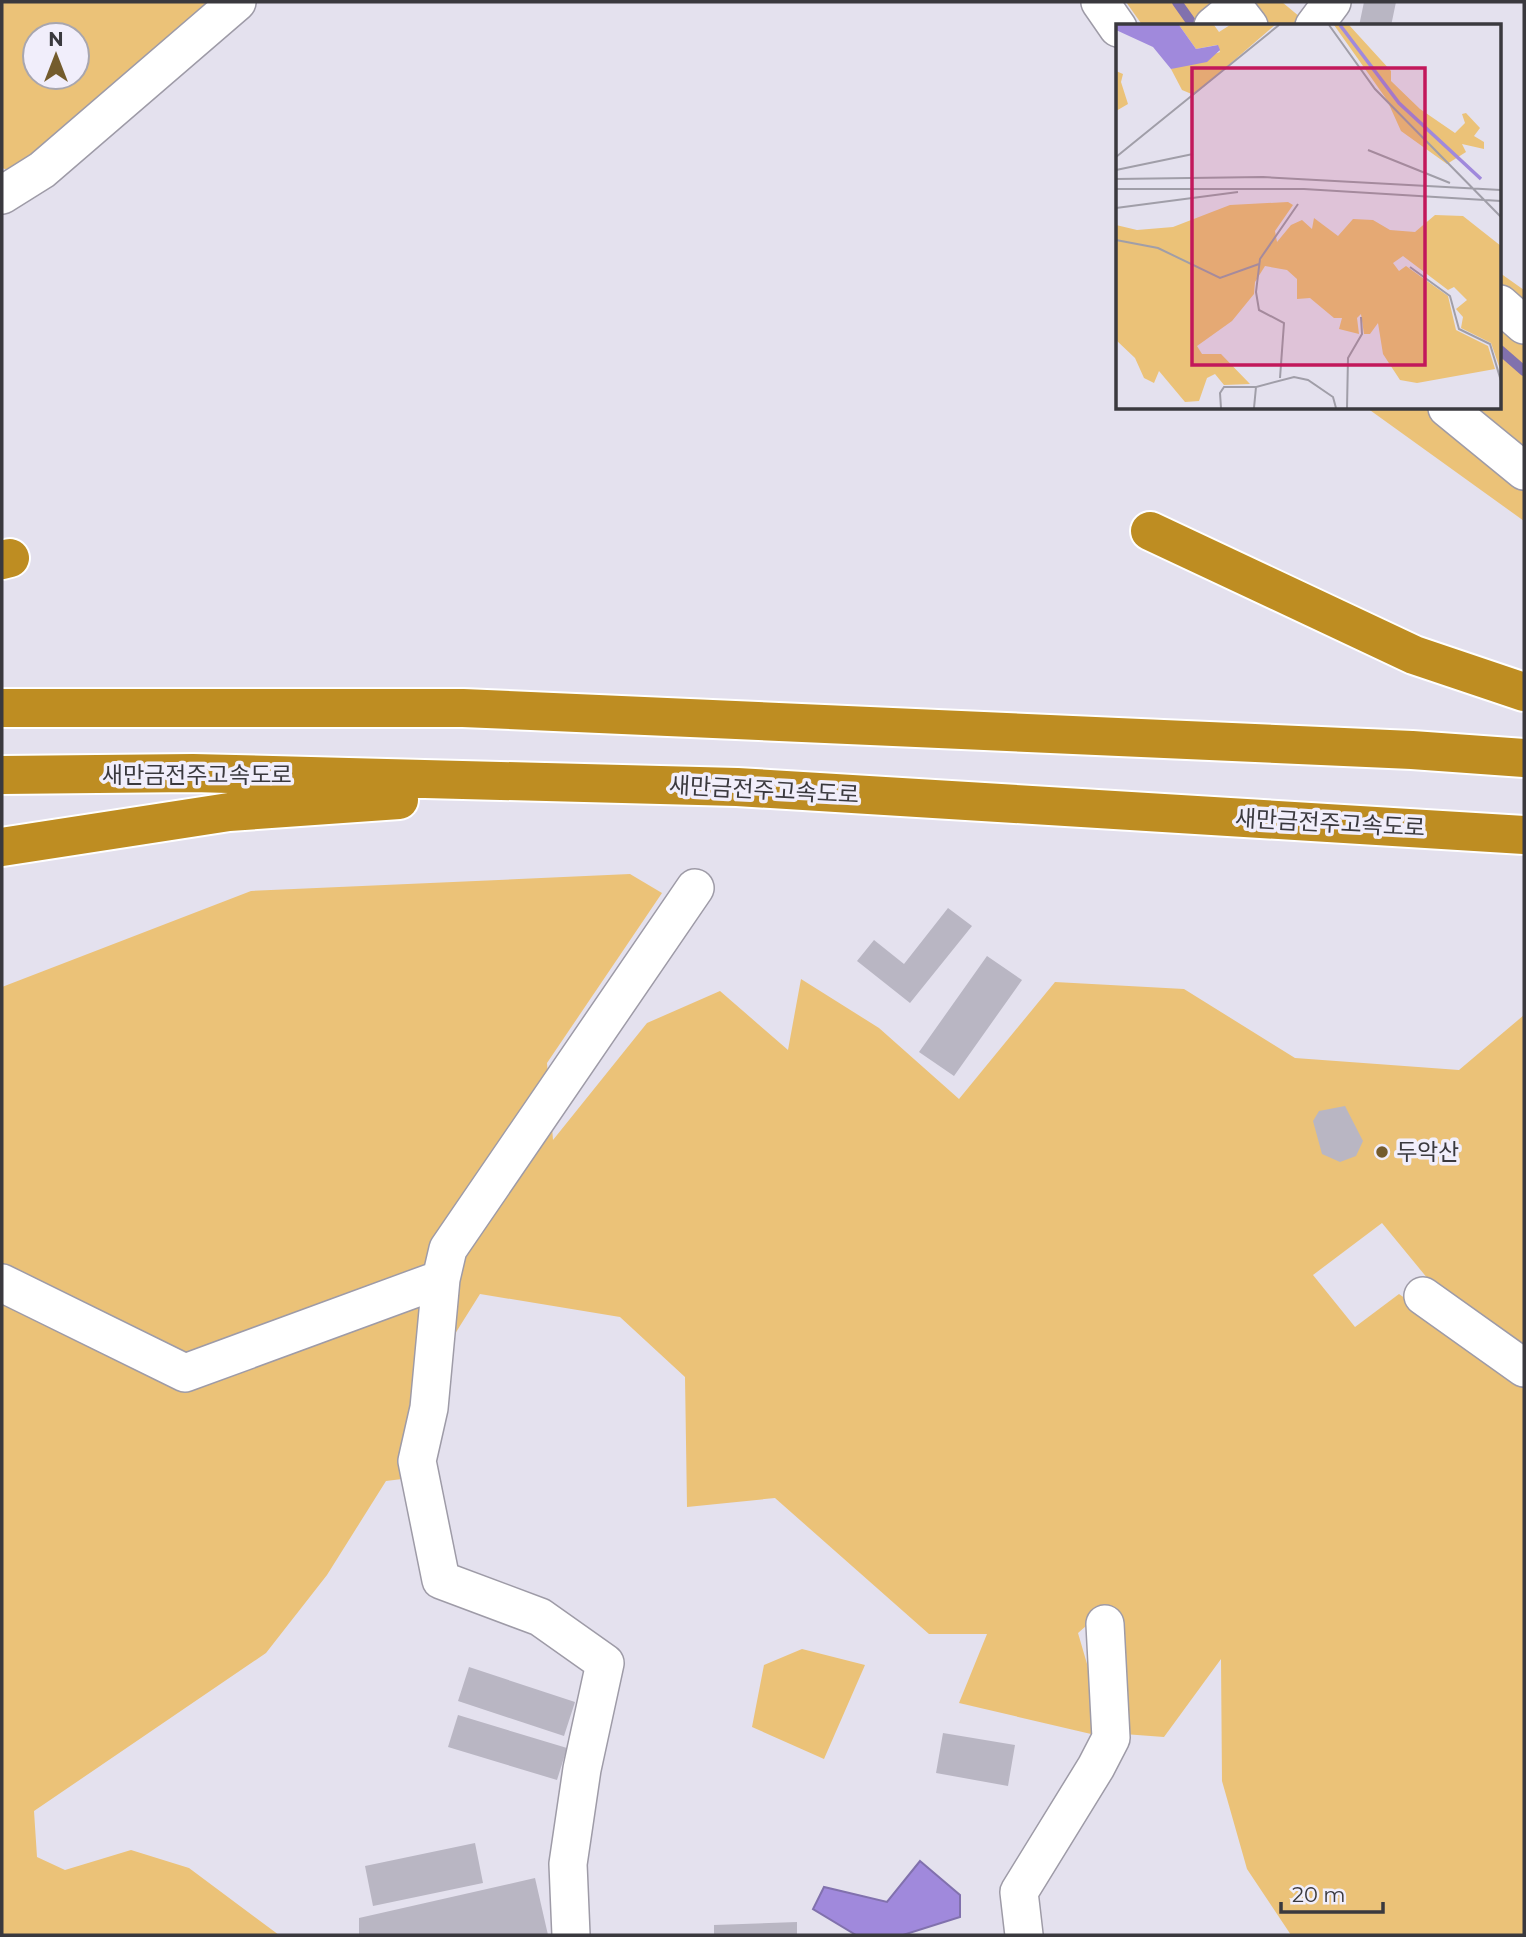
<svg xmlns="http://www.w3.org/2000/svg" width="1526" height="1937" viewBox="0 0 1526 1937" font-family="Montserrat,'Noto Sans KR',sans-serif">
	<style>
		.green { fill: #ebc278; fill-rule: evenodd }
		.water { fill: #a089dc; stroke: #8171ad; stroke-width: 2 }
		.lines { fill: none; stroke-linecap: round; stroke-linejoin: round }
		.stream { stroke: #8171ad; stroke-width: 10 }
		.building { fill: #b9b6c3 }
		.minor-casing { stroke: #9e9ba7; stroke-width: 40 }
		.highway-casing { stroke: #fff; stroke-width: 42 }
		.minor { stroke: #fff; stroke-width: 37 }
		.highway { stroke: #be8d22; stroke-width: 38 }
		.poi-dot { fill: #745c2d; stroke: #f1eefb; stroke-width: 2.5 }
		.labels { text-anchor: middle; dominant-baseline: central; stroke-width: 7; stroke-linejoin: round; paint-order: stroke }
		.street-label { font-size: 23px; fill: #3a393e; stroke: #f1eefb }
		.poi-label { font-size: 23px; fill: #3a393e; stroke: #f1eefb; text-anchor: start }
		.inset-river { fill: none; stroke: #a089dc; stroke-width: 3.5 }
		.inset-road { fill: none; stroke: #a09ea8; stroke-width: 2 }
		.view { fill: #c2185b; fill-opacity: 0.15; stroke: #c2185b; stroke-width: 3.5 }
		.inset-edge { fill: none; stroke: #3a393e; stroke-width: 3.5 }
	</style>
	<rect width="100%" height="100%" fill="#e4e1ee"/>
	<path class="green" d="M2,2H218L14,172L2,168ZM35,35H77V77H35Z
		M1126,2H1282L1300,17L1301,26H1143Z
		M1500,273L1524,290V521L1367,408H1500Z
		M630,874L662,893L547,1063L553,1140L647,1023L720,991L788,1050L801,979L879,1028L959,1099L1055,982L1184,989L1295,1058L1459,1070L1524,1015V1349L1442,1296L1382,1223L1313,1275L1355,1327L1399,1294L1524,1382V1935H1291L1247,1869L1222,1781L1221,1659L1164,1737L1124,1734L1123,1660L1109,1606L1078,1633L1092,1681L1091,1734L959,1703L987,1634H929L775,1498L687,1507L685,1377L620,1317L480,1294L416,1396L410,1478L386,1481L327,1575L266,1653L34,1811L37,1857L65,1870L131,1850L189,1868L279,1935H2V987L251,891Z
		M802,1649L865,1665L824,1759L752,1727L764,1665Z"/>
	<path class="water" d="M920,1861L960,1895V1917L903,1935H856L813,1909L824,1887L887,1902Z"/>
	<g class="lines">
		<path class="stream" d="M1177,2L1194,26
			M1500,350L1524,371"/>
	</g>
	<path class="building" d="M1364,2H1396L1391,26H1359Z
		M948,908L972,926L910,1003L857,961L874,940L904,964Z
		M987,956L1022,980L954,1076L919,1052Z
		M1345,1106L1363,1141L1356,1156L1340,1162L1322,1154L1313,1121L1319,1111Z
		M469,1667L575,1702L564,1736L458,1701Z
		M458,1715L567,1748L557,1780L448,1747Z
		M943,1733L1015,1745L1008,1786L936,1773Z
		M475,1843L483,1883L373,1906L365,1866Z
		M535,1878L548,1935H359V1918Z
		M797,1922V1935H714V1925Z"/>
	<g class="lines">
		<g class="minor-casing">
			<path id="minor" d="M1100,2L1118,28
				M1213,26L1235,8L1249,26
				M1314,26L1332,2
				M2,195L42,170L237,2
				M1500,304L1524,325
				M1447,408L1524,471
				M2,1283L185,1373L441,1279
				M1423,1296L1524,1368
				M571,1935L568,1864L582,1769L605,1663L540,1617L441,1580L417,1461L429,1408L441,1279L448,1249L695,888
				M1024,1935L1019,1892L1096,1767L1111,1738L1105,1624"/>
		</g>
		<g class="highway-casing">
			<path id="highway" d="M1150,531L1414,655L1524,692
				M2,560L10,558
				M2,708H463L1412,750L1524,758
				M2,775L193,773L737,787L1524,835
				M2,847L229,812L399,800"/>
		</g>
		<use href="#minor" class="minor"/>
		<use href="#highway" class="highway"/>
	</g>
	<circle class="poi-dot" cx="1382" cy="1152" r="7"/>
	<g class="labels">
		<g class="street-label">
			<text x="197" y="775">새만금전주고속도로</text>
			<text transform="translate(764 790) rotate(3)">새만금전주고속도로</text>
			<text transform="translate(1330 823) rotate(3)">새만금전주고속도로</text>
		</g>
		<g class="poi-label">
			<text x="1396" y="1152">두악산</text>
		</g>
	</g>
	<g transform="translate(1116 24)">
		<rect width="385" height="385" fill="#e4e1ee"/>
		<path d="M63,1H98L103,8L114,1H159L78,71L66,66L55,45L104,28L101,21L80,25ZM218,1H233L275,47V57L304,85L339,109L349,99L346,90L350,89L364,104L358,112L368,118V125L346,120L350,128L331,140L285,107L271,76ZM0,47L7,50L5,58L12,80L0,87ZM172,178L177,181L159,207L161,218L175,201L186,196L196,205L198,194L222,212L237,195L257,196L274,206L299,208L319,191L347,192L385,222V348L375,319L345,304L347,293L340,285L351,276L338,263L332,266L287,232L277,239L283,247L290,242L332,272L340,306L372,322L379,345L301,359L284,356L267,330L262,299L254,310H248L245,290L241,294L243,310L223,305L226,294H218L194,274L181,275V255L171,246L149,242L139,258L138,270L116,297L81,322L86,330H105L134,360L108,361L99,350L91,354L83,377L69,378L43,347L38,359L28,354L19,334L0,316V201L21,206L57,203L114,181Z" fill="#ebc278"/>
		<path d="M0,1H63L80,25L102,21L104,26L91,38L55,45L37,23L0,6Z" fill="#a089dc"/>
		<path class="inset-river" d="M224,1L283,79L365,155"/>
		<path class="inset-road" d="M213,1L259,65L385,193M252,126L334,159M0,133L163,1M0,146L77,130M0,155L147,153L385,166M0,165H188L385,177M0,184L122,168M0,216L42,224L104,254L143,240M294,243L334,272L343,305L374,320L385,357M164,354L168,299L143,286L140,268L144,235L182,180M105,384L104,369L108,363H140M138,384L140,363L178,353L192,356L217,373L220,384M231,384L232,334L246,310L245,293"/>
		<path class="view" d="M76,44H309V341H76Z"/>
		<rect width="385" height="385" class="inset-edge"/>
	</g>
	<rect width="1526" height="1937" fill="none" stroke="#3a393e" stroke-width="7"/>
	<g transform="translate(56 56)"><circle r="33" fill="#f1eefb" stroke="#a8a6af" stroke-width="2"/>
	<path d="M0-5L12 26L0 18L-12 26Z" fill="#745c2d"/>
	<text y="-10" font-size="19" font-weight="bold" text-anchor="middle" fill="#3a393e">N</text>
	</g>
	<path d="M1281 1902v10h102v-10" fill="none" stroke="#3a393e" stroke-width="3.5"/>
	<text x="1292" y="1902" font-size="21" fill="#3a393e" stroke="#f1eefb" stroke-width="5" paint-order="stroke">20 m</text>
</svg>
